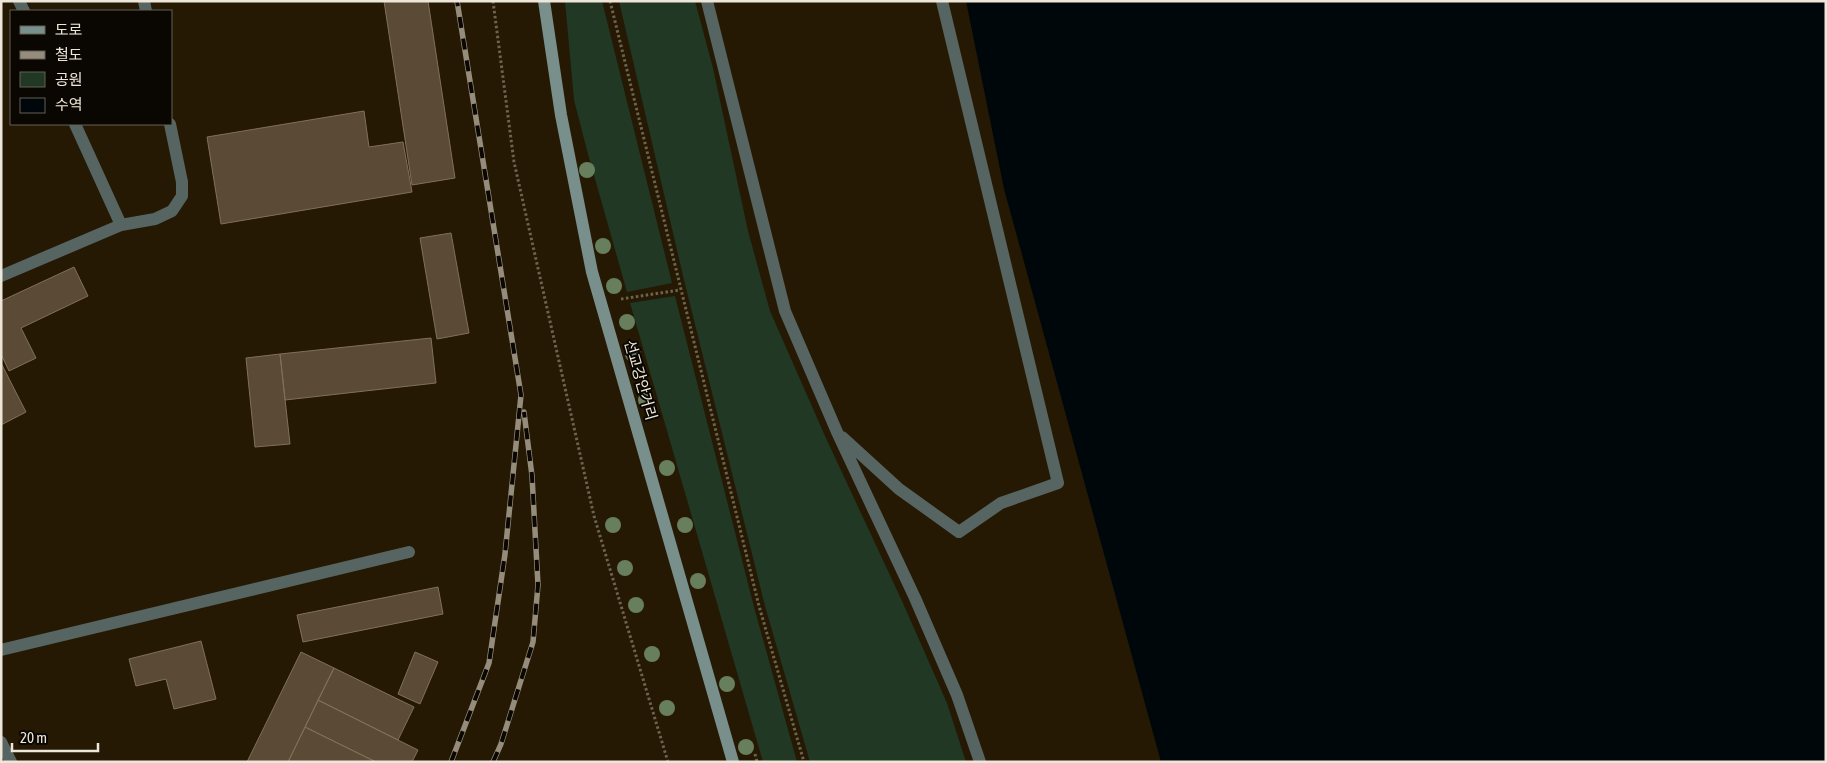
<svg xmlns="http://www.w3.org/2000/svg" width="1827" height="763" viewBox="0 0 1827 763" font-family="'Asap Condensed','Noto Sans KR',sans-serif">
	<style>
		.green { fill: #203824 }
		.water { fill: #00070a }
		.building { fill: #5b4a35; stroke: #817059 }
		.lines { fill: none; stroke-linecap: round; stroke-linejoin: round }
		.path { stroke: #6d6350; stroke-width: 3; stroke-dasharray: 2.5 2.5; stroke-linecap: butt }
		.service { stroke: #576562; stroke-width: 12 }
		.secondary { stroke: #788f8b; stroke-width: 12 }
		.rail-casing { stroke: #958c7b; stroke-width: 5.5 }
		.rail { stroke: #0a0601; stroke-width: 4; stroke-dasharray: 11; stroke-linecap: butt }
		.tree { fill: #687f5e }
		.labels { text-anchor: middle; dominant-baseline: central; stroke-width: 4; stroke-linejoin: round; paint-order: stroke }
		.street-label { font-size: 15px; fill: #eee6d8; stroke: #0a0601 }
	</style>
	<rect width="100%" height="100%" fill="#251904"/>
	<path class="green" d="M565,1H602L672,283L627,292L588,154L574,100Z
		M619,1H695L713,68L748,231L770,311L825,436L902,601L947,703L966,762H810L765,606L684,280Z
		M675,296L754,607L797,762H763L630,303Z"/>
	<path class="water" d="M966,1H1826V762H1161L1004,189Z"/>
	<path class="building" d="M384,1H428L455,178L412,185Z
		M364,111L369,147L403,142L412,192L221,224L207,137Z
		M451,233L469,333L437,339L420,238Z
		M74,267L88,296L21,328L36,358L9,371L1,354V301Z
		M431,338L436,383L285,400L280,354Z
		M280,354L290,444L255,447L246,358Z
		M1,363L26,412L1,425Z
		M438,587L443,614L303,642L297,615Z
		M201,641L216,699L174,709L166,679L136,686L129,659Z
		M301,652L334,668L288,762H247Z
		M415,652L438,662L420,704L398,694Z
		M334,668L414,707L398,740L318,700Z
		M318,700L418,750L412,762H376L305,727Z
		M305,727L376,762H288Z"/>
	<g class="lines">
		<path class="path" d="M493,1L514,162L594,516L668,762
			M610,1L759,606L804,762
			M621,299L680,290
			M755,754L757,762"/>
		<path class="service" d="M19,1L24,11
			M144,1L146,11
			M707,1L785,311L837,432L915,598L957,695L980,762
			M121,225L155,219L172,211L182,196V182L170,124
			M1,276L121,225L75,124
			M842,437L899,489L959,532L1001,503L1058,483L942,1
			M1,650L409,552
			M1,742L11,762"/>
		<path class="secondary" d="M544,1L561,115L592,272L733,762"/>
		<g class="rail-casing">
			<path id="rail" d="M451,762L489,663L505,554L521,395L457,1
				M493,762L501,744L533,642L538,585L532,476L524,412"/>
		</g>
		<use href="#rail" class="rail"/>
	</g>
	<g class="tree">
		<circle cx="587" cy="170" r="8"/>
		<circle cx="603" cy="246" r="8"/>
		<circle cx="614" cy="286" r="8"/>
		<circle cx="627" cy="322" r="8"/>
		<circle cx="633" cy="354" r="8"/>
		<circle cx="646" cy="400" r="8"/>
		<circle cx="667" cy="468" r="8"/>
		<circle cx="613" cy="525" r="8"/>
		<circle cx="685" cy="525" r="8"/>
		<circle cx="625" cy="568" r="8"/>
		<circle cx="698" cy="581" r="8"/>
		<circle cx="636" cy="605" r="8"/>
		<circle cx="652" cy="654" r="8"/>
		<circle cx="727" cy="684" r="8"/>
		<circle cx="667" cy="708" r="8"/>
		<circle cx="746" cy="747" r="8"/>
	</g>
	<g class="labels">
		<g class="street-label">
			<text transform="translate(641 380) rotate(74)">선교강안거리</text>
		</g>
	</g>
	<rect width="1827" height="763" fill="none" stroke="#eee6d8" stroke-width="5"/>
	<rect x="10" y="10" width="162" height="115" fill="#0a0601" stroke="#656057"/>
	<rect x="20" y="26" width="25" height="8" fill="#788f8b" stroke="#656057"/>
	<text x="55" y="35" font-size="15" fill="#eee6d8">도로</text>
	<rect x="20" y="51" width="25" height="8" fill="#958c7b" stroke="#656057"/>
	<text x="55" y="60" font-size="15" fill="#eee6d8">철도</text>
	<rect x="20" y="72" width="25" height="15" fill="#203824" stroke="#656057"/>
	<text x="55" y="85" font-size="15" fill="#eee6d8">공원</text>
	<rect x="20" y="98" width="25" height="15" fill="#00070a" stroke="#656057"/>
	<text x="55" y="110" font-size="15" fill="#eee6d8">수역</text>
	<path d="M12 743v8h86v-8" fill="none" stroke="#eee6d8" stroke-width="2.5"/>
	<text x="20" y="743" font-size="15" fill="#eee6d8" stroke="#0a0601" stroke-width="4" paint-order="stroke">20 m</text>
</svg>
